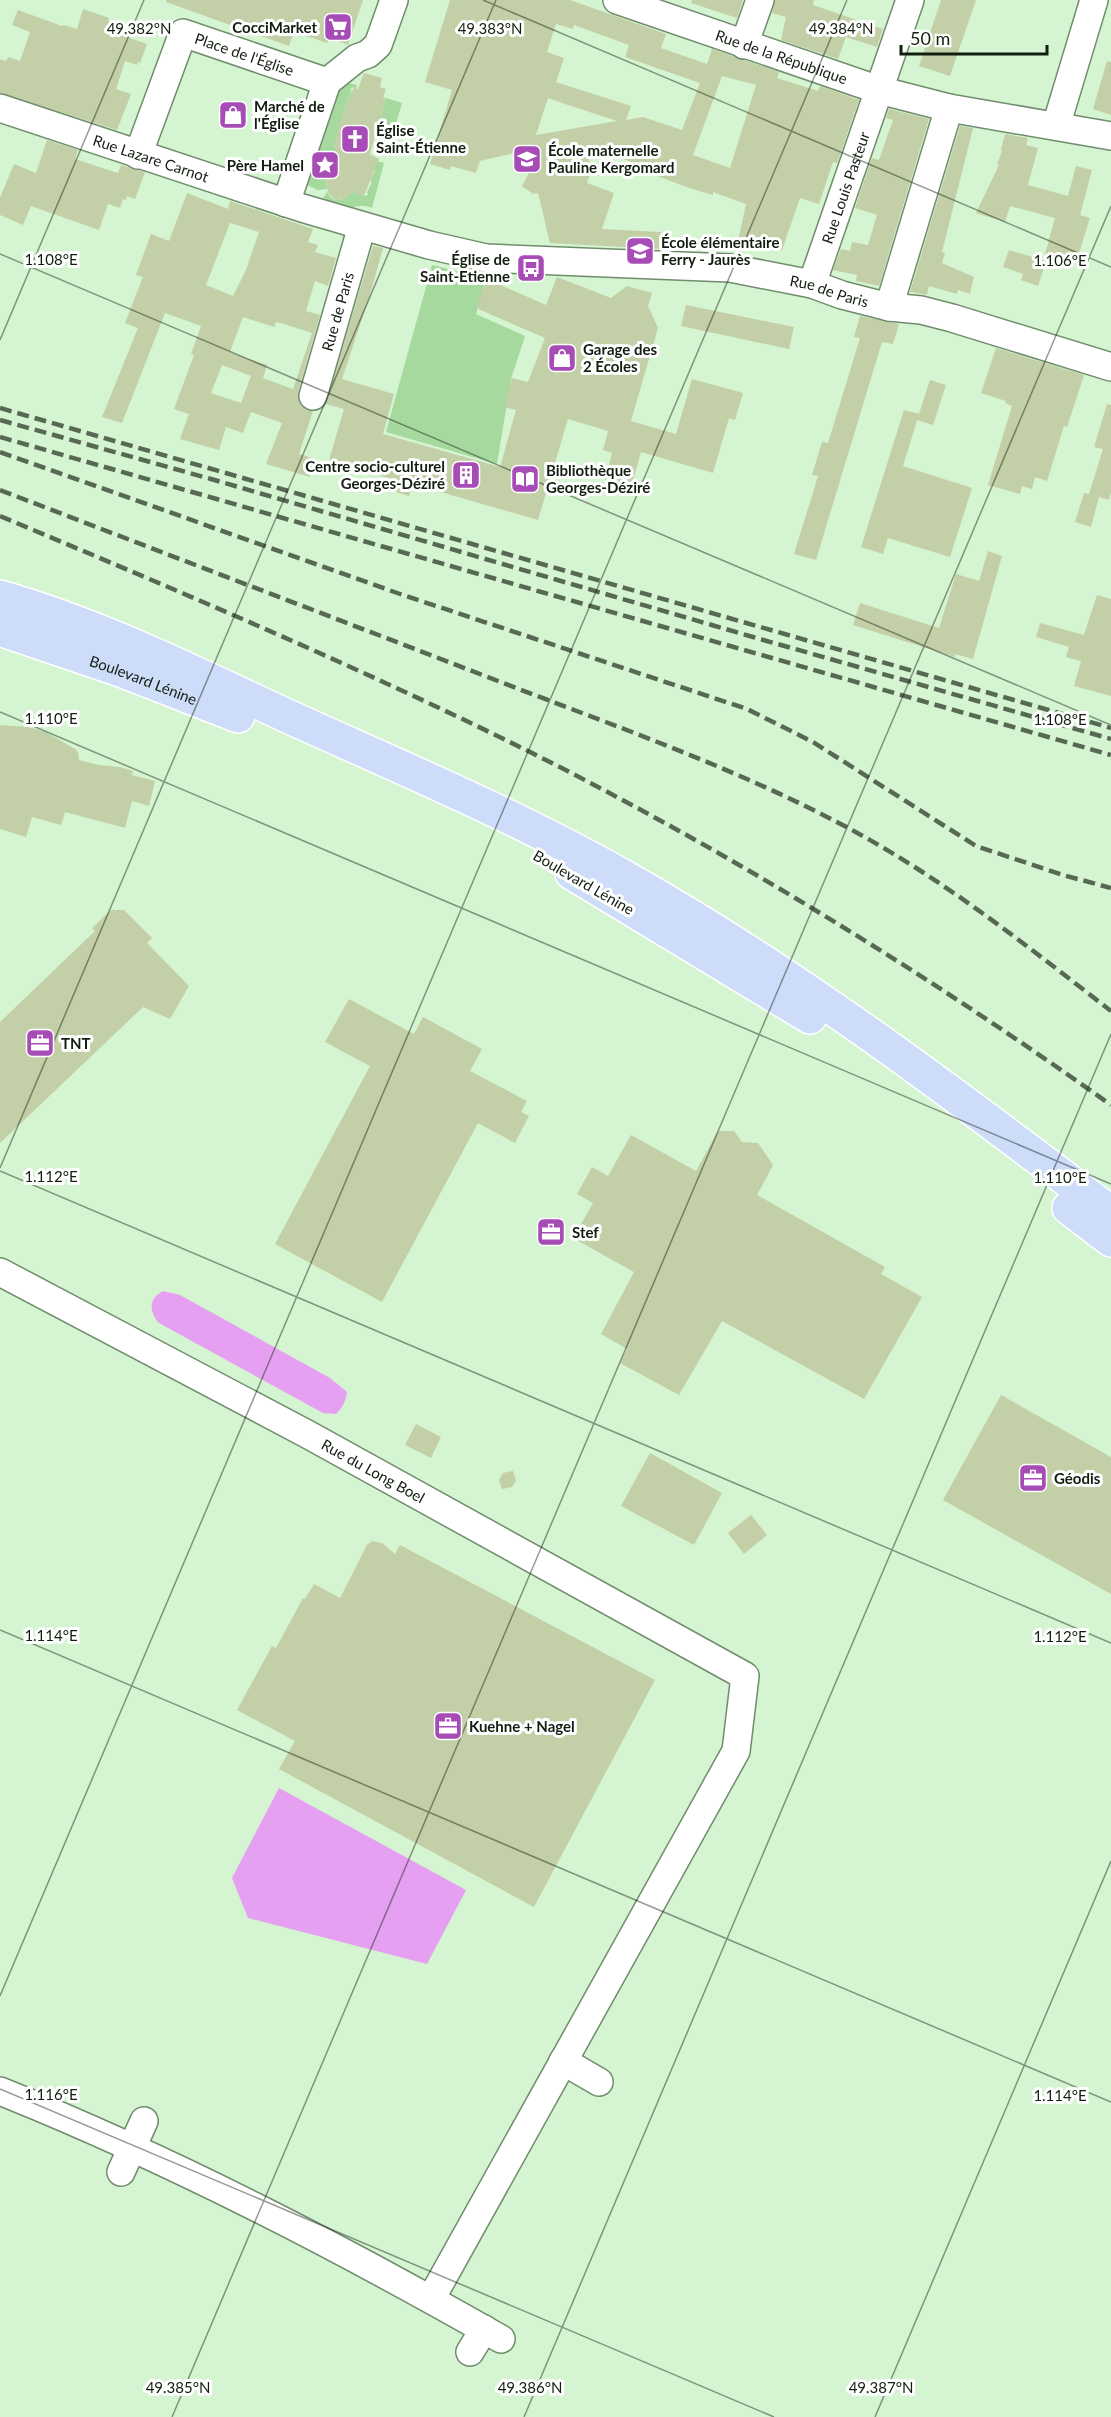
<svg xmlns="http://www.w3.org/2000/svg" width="1111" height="2417" viewBox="0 0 1111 2417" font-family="Lato,sans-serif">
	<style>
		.green { fill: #a5d99e }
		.water { fill: #e5a0f1 }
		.building { fill: #c3cfa6; fill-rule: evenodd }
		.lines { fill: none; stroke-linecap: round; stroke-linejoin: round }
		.minor-casing { stroke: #708c6c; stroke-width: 30 }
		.major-casing { stroke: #fff; stroke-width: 36 }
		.minor { stroke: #fff; stroke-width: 27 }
		.major { stroke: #cdddf9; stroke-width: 33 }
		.rail { stroke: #576954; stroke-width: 4.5; stroke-dasharray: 12 6; stroke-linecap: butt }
		.ticks { fill: none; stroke: #131e11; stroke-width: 1.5; stroke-opacity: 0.45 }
		.labels { text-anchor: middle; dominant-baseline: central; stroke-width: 6; stroke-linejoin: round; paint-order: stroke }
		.poi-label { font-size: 15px; font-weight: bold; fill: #131e11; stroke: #fff; text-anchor: start }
		.street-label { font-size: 15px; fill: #131e11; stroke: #fff }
		.ticks-label { font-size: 15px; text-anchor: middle; fill: #131e11; stroke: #fff; stroke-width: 6; stroke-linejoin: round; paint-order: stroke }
	</style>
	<rect width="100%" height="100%" fill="#d5f4d1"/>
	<path class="green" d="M345,82L357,85L356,89L353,87L350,90L352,91L344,111L346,112L337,134L336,145L333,146L337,148L326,178L327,189L318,190L305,184L336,92Z
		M386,98L402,103L395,127L379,122Z
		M376,161L384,163L372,208C364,205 361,206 352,207C343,208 331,202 323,198L327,192C336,207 345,198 353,191L364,196L368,195L367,192L372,182L370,181L375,171L374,170Z
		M432,265L486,278L476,314L525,336L511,379L497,464L386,432Z"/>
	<path class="water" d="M163,1291L180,1295L330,1378L347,1392C346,1401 343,1407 336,1414L323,1413L159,1323C149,1312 148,1299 163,1291Z
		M279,1788L466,1890L427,1964L248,1918L232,1878Z"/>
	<path class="building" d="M166,0H363L348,45L329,38L327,43L294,32L289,46L166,2Z
		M450,0H570L666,34L661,48L707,64L712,49L779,72L777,78L818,91L820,86L859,100L837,163L833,162L819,204L800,198L782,250L738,241L746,204L713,192V195L692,189L636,168L637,164L587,146L591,172L587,183L614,193L602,229L661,232L660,249L550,243L538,193L533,194L522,186L528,175L523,151L480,161L476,173L451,166L450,170L430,164L452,90L425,82ZM556,24L573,29L574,25L629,45L625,57L700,83L682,130L643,117L626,120L631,106L556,82L564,58L547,52ZM722,76L756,85L730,168L693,155ZM548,98L562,103L617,121L536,135Z
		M692,0H743L737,18L691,3Z
		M775,0H814L813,5L883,29L877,47L846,37L838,59L781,40L786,17L772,13Z
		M941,0H976L950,76L919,66Z
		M83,9L109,18L108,21L113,23L110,31L147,44L140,63L138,62L137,65L125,61L116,89L131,94L117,130L0,93V59L6,61L8,57L20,61L30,32L12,25L18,10L62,26L63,25L77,29Z
		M1107,61L1111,62V115L1093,109Z
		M364,73L382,78L380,87L386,89L383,97L386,98L370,154L379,159L364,196L352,192L344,199L336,200L328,193L326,178L336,148L334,147L341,118L354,87L358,89Z
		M889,109L929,119L879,286L856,281L857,275L833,270L841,249L850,251L852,242L868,245L877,215L855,208L872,158L879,160L893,120L886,118Z
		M960,126L973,128L942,252L945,253L942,263L974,277L970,294L958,290L957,294L929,286L927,295L910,292Z
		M1005,134L1028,138L1026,145L1038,148L1028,185L1068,196L1076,166L1092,170L1080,215L1090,218L1076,263L1045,254L1055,218L1010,206L1005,222L976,213L999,165L997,164L1002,151L1001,150Z
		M47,140L78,150L75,159L118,173L121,165L145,172L135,199L127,196L126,200L123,199L120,208L108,204L99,230L31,206L23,225L0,215V198L14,164L36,173Z
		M187,193L228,209L230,201L313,229L308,242L318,245L315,252L336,258L328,286L315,281L306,311L320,315L298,392V399L301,406L313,411L299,454L316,459L310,477L266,464L282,423L251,412L243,433L226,427L219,450L180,439L189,414L174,409L194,355L191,354L201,326L165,313L122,423L102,417L138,328L125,323L143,277L136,275L151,234L169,241ZM230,223L259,232L246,270L233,296L206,285ZM243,317L274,327L276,322L281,323L312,333L293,389L263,378L267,365L230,352ZM222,365L251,376L241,403L211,393Z
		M373,246L383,248L369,298L342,379L394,394L383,434L500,467L516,410L504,407L512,378L528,382L545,338L476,308L487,279L546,305L557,277L611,298L627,286L652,293L648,306L658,328L631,421L676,434L692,379L743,393L735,420L729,418L713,473L641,452L631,487L605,480L612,453L603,450L608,431L568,419L538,520L413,484L409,496L386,489L389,478L329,460L344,409L326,404Z
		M1009,250L1046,261L1038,286L1021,280L1023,274L1003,267Z
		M686,305L794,327L789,349L681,326Z
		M860,316L899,324L893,344L882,342L816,560L794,554L818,476L812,475L822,442L828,443L860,338L854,337Z
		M996,348L1084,375L1067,427L1064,426L1047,481L1035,477L1032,489L1022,486L1020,494L988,485L1012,406L1005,403L1006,401L981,393Z
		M930,380L946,385L933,425L917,420Z
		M1107,404L1111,405V492L1109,500L1099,497L1091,527L1075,522L1084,493L1089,494L1103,449L1094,447Z
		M904,410L919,414L903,466L972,488L950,557L888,538L883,554L861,547Z
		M988,551L1002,556L973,659L955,654V657L853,625L860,603L939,628L956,574L979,581Z
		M1097,595L1111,599V696L1074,686L1081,661L1066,657L1069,647L1036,637L1040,623L1084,635Z
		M0,725L28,727L46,732L75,749L78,752L79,760L98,765L120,767L133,771L132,775L155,781L149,806L132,801L125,828L65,812L61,825L32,817L26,837L0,829Z
		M111,910H124L152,938L147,943L189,986L170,1019L143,1007L0,1143V1022L95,931L92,928Z
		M349,999L414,1034L423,1017L482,1049L470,1071L527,1101L521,1112L529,1116L515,1143L478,1123L382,1302L275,1244L370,1066L325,1042Z
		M718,1131H734L742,1142L758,1143L773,1165L757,1195L885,1267L881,1274L922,1297L864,1399L722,1321L679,1395L620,1363L627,1349L601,1334L634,1272L573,1238L593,1203L577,1194L592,1167L608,1176L631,1135L696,1171Z
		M1001,1395L1111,1457V1594L943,1500Z
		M416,1424L441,1437L431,1458L405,1445Z
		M650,1453L722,1493L694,1545L621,1506Z
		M513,1471L516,1481L512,1487L502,1489L499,1480L503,1473Z
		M751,1515L767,1535L744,1554L728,1533Z
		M372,1541L382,1543L395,1554L400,1545L655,1680L534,1907L279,1769L295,1741L237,1710L272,1646L276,1648L303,1598L305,1599L314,1584L340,1598L367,1545Z"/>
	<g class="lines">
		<g class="minor-casing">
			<g id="minor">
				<path id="s1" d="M617,0L879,90L949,108L1111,136"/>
				<path d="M744,45L760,0"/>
				<path id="s2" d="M0,108L302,208L429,245L486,258L730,268L812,284L842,295L889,307L921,310L952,318L1111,367"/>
				<path d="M1056,126L1094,0"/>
				<path id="s3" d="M138,155L183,33L327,82L357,58L368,54L378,45L394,0"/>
				<path d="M286,203L327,82"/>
				<path id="s4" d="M812,284L910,0"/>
				<path d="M889,307L949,108"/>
				<path id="s5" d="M313,396L362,226"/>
				<path id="s6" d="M0,1272L307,1434L745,1676L736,1751L431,2299"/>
				<path d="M563,2061L599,2082"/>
				<path d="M0,2091C174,2161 339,2247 501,2339"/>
				<path d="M121,2172L144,2121"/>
				<path d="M470,2352L484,2329"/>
			</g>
		</g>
		<g class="major-casing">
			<g id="major">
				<path d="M0,597C102,626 200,676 296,720C407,770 520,818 626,878C798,975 954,1094 1111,1213"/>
				<path id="s7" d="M0,629L123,671L238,716"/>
				<path d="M572,873L810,1017"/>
				<path d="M1069,1208L1111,1240"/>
			</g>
		</g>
		<use href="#minor" class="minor"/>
		<use href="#major" class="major"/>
		<path class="rail" d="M0,408L1111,728
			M0,420L211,479L753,637L1111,739
			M0,437L1111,755
			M0,452L400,594L747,709L813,742L976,846L1063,875L1111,888
			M0,490C166,554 332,617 498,681C617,727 739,769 852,830C946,881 1027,946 1111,1011
			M0,516C181,592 362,668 538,756C738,857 928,975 1111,1105"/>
	</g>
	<path class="ticks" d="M483,0L1111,267M0,254L1111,725M0,340L144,0M0,712L1111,1184M0,1168L496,0M0,1171L1111,1643M0,1630L1111,2102M0,1996L847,0M0,2089L774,2417M172,2417L1111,206M524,2417L1111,1034M875,2417L1111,1861"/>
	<defs>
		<g id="supermarket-square" transform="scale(1.5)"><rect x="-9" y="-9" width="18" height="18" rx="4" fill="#a74cb6" stroke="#fff"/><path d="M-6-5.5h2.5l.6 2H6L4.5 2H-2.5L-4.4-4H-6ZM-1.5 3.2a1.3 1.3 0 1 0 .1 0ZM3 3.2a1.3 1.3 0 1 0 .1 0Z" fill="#fff"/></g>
		<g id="shop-square" transform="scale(1.5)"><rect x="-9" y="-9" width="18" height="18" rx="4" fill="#a74cb6" stroke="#fff"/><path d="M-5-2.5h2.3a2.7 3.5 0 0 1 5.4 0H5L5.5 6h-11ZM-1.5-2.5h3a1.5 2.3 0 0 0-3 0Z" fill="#fff"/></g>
		<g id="church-square" transform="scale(1.5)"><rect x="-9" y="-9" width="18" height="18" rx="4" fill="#a74cb6" stroke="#fff"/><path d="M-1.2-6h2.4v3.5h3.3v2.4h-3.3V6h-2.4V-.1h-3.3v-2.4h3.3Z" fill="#fff"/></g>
		<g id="school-square" transform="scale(1.5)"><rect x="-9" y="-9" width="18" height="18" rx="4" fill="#a74cb6" stroke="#fff"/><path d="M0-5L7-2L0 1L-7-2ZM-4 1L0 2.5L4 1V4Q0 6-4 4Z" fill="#fff"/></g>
		<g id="sight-square" transform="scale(1.5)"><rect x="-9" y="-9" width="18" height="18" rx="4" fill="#a74cb6" stroke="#fff"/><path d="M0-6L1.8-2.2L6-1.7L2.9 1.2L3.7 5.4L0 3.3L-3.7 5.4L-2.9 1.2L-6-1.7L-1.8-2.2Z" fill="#fff"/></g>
		<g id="bus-square" transform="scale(1.5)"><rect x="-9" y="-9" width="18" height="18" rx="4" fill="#a74cb6" stroke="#fff"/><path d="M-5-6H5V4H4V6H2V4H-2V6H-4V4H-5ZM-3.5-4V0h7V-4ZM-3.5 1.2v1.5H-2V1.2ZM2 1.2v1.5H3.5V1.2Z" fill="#fff"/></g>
		<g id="building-square" transform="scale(1.5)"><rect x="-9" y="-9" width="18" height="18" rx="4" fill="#a74cb6" stroke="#fff"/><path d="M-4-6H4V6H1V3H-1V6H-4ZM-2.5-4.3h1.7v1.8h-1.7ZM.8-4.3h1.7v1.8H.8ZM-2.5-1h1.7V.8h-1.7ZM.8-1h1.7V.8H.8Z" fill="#fff"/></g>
		<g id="library-square" transform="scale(1.5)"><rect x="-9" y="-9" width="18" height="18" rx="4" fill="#a74cb6" stroke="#fff"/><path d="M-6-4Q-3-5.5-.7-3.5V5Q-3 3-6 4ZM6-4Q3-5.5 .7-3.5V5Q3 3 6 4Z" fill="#fff"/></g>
		<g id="office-square" transform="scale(1.5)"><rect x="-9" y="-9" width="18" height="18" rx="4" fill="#a74cb6" stroke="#fff"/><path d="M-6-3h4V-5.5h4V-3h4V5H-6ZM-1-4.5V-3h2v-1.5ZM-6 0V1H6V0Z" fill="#fff"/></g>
	</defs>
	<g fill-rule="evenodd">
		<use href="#supermarket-square" x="338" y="27"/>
		<use href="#shop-square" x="233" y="115"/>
		<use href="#church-square" x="355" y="139"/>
		<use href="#school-square" x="527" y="159"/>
		<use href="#sight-square" x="325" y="165"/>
		<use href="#school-square" x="640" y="251"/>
		<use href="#bus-square" x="531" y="268"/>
		<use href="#shop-square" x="562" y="358"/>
		<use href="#building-square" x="466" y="475"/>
		<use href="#library-square" x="525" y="479"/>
		<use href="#office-square" x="40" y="1043"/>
		<use href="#office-square" x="551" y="1232"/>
		<use href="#office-square" x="1033" y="1478"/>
		<use href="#office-square" x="448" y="1726"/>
	</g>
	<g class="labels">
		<g class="poi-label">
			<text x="317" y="27" text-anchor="end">CocciMarket</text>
			<text x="254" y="106">Marché de<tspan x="254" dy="17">l'Église</tspan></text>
			<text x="376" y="130">Église<tspan x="376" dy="17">Saint-Étienne</tspan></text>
			<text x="548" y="150">École maternelle<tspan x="548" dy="17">Pauline Kergomard</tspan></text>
			<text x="304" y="165" text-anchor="end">Père Hamel</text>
			<text x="661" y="242">École élémentaire<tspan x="661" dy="17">Ferry - Jaurès</tspan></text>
			<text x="510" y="259" text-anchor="end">Église de<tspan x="510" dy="17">Saint-Etienne</tspan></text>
			<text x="583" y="349">Garage des<tspan x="583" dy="17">2 Écoles</tspan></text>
			<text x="445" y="466" text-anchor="end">Centre socio-culturel<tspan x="445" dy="17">Georges-Déziré</tspan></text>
			<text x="546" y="470">Bibliothèque<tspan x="546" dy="17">Georges-Déziré</tspan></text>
			<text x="61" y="1043">TNT</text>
			<text x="572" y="1232">Stef</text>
			<text x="1054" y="1478">Géodis</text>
			<text x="469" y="1726">Kuehne + Nagel</text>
		</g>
		<g class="street-label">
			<text stroke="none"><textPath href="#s3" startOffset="195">Place de l'Église</textPath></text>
			<text stroke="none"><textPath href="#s1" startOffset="174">Rue de la République</textPath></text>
			<text stroke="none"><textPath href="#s2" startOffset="159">Rue Lazare Carnot</textPath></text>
			<text stroke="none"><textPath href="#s4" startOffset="102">Rue Louis Pasteur</textPath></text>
			<text stroke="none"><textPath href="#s2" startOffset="855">Rue de Paris</textPath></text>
			<text stroke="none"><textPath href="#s5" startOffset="88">Rue de Paris</textPath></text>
			<text stroke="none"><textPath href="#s7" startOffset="152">Boulevard Lénine</textPath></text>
			<text transform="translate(584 882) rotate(30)">Boulevard Lénine</text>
			<text stroke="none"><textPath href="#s6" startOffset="423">Rue du Long Boel</textPath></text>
		</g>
	</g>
	<g class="ticks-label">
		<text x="139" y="34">49.382°N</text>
		<text x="490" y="34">49.383°N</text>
		<text x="841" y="34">49.384°N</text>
		<text x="51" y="265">1.108°E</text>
		<text x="1060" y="266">1.106°E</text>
		<text x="51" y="724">1.110°E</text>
		<text x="1060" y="725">1.108°E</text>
		<text x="51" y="1182">1.112°E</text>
		<text x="1060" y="1183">1.110°E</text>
		<text x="51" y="1641">1.114°E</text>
		<text x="1060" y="1642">1.112°E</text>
		<text x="51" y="2100">1.116°E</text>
		<text x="1060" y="2101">1.114°E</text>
		<text x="178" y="2393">49.385°N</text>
		<text x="530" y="2393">49.386°N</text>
		<text x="881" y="2393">49.387°N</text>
	</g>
	<path d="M901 45v9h146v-9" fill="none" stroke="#131e11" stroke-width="3"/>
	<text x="910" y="45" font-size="18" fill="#131e11" stroke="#ffffff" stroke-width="4.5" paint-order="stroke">50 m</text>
</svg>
